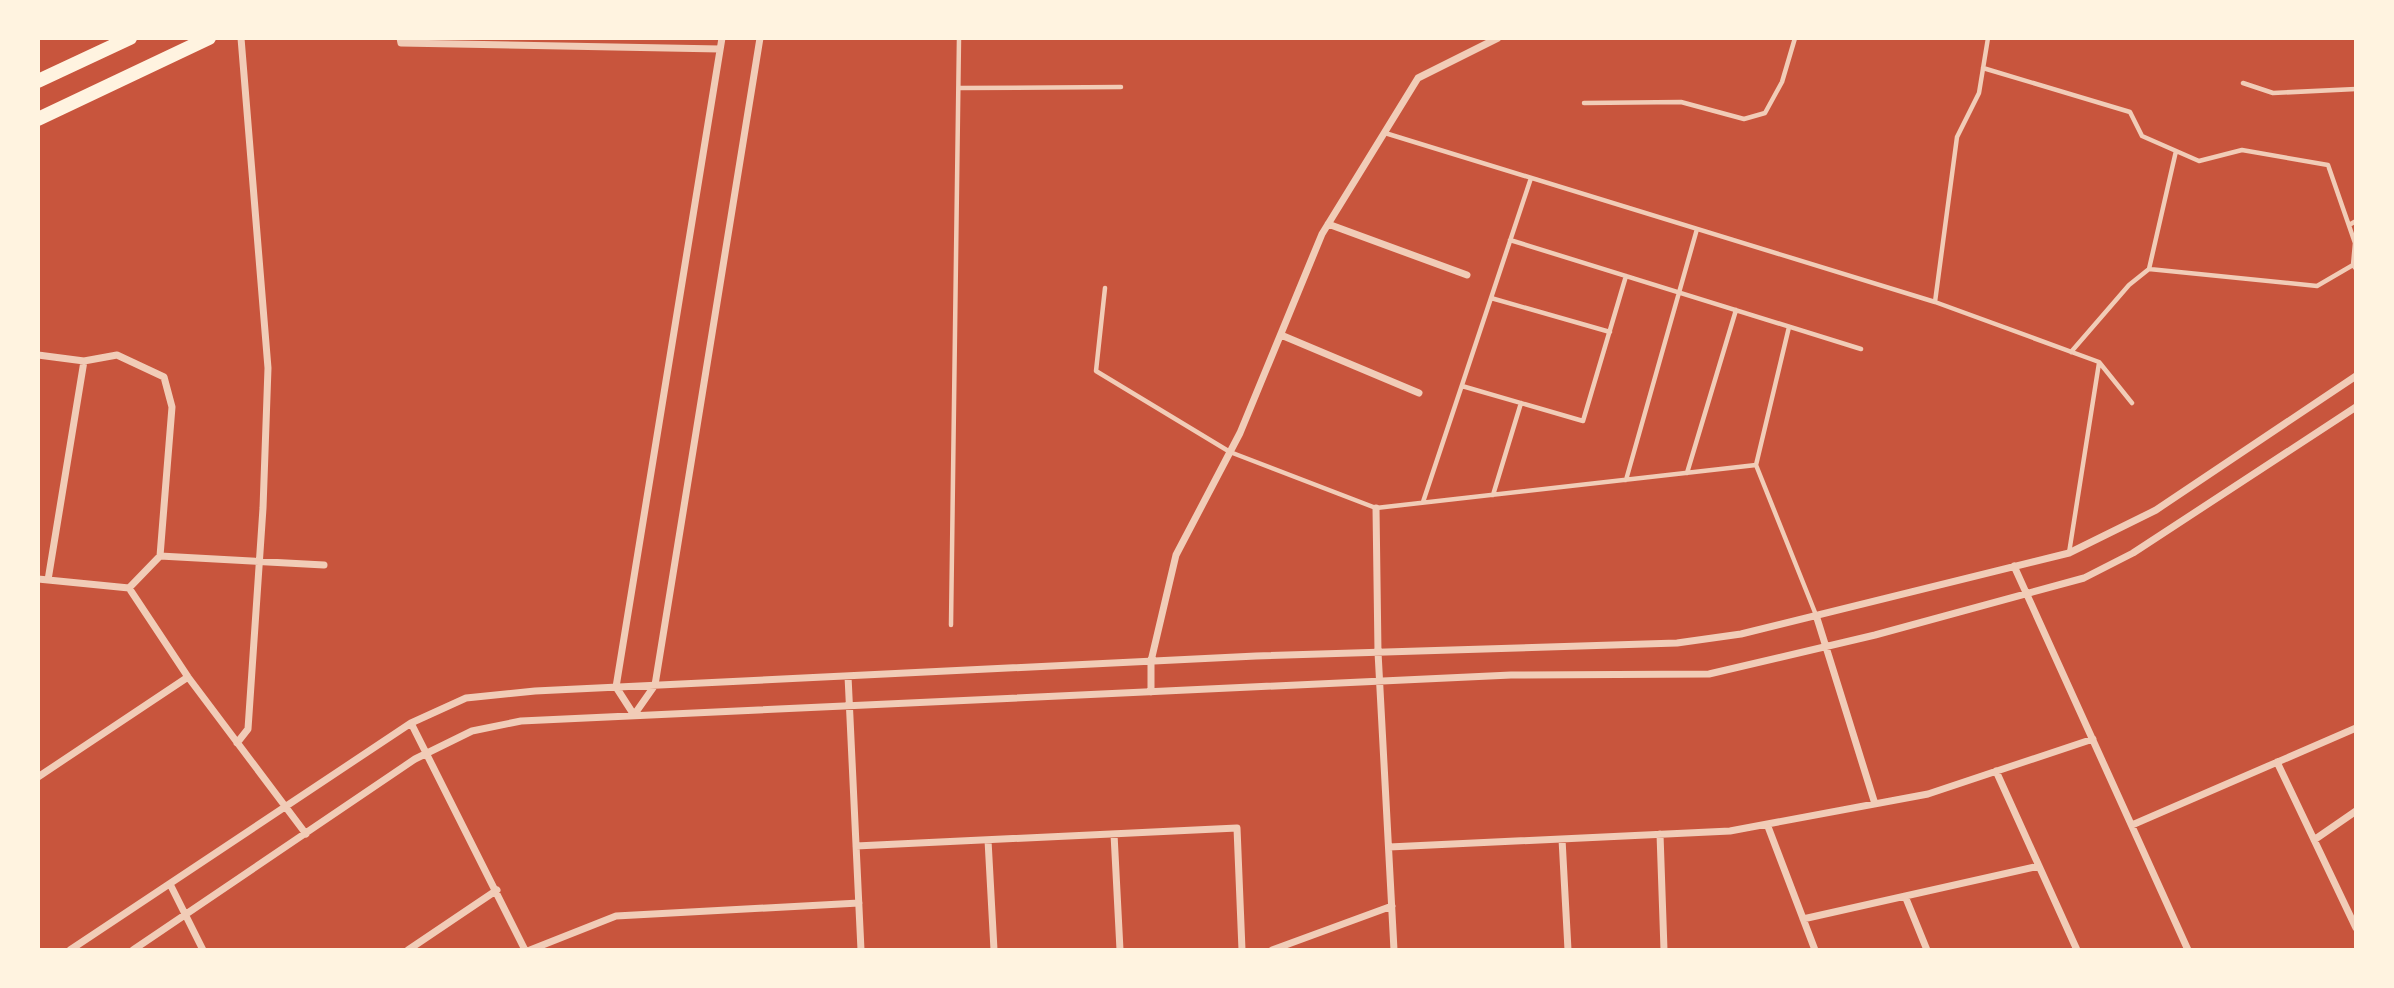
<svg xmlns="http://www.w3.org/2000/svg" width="2394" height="988" viewBox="0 0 2394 988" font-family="'DejaVu Sans',sans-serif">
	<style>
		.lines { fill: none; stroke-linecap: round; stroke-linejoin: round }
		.service { stroke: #f1ccb7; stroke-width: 4.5 }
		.minor { stroke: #f1ccb7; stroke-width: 7 }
		.trunk { stroke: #fff3e0; stroke-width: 14 }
	</style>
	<rect width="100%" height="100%" fill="#c8553d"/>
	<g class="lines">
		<path class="service" d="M1983,68L2130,112L2142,136L2199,161L2242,150L2328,165L2355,243L2353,265L2356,269
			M2243,83L2273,93L2356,89
			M959,88L1121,87
			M1584,103L1681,102L1744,119L1765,113L1782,82L1795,38
			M1385,133L1935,302L2099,362L2132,403
			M2349,225L2356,221
			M1510,240L1861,349
			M2149,269L2317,286L2353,265
			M1105,288L1096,371L1230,452L1376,508L1756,465
			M1491,298L1610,332
			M1935,302L1957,137L1979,93L1988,38
			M1789,327L1756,465L1816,615
			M2071,352L2129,285L2149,269L2176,151
			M1462,386L1583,421L1626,276
			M1687,473L1736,310
			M1626,480L1697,229
			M1493,495L1521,403
			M1423,502L1531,178
			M2069,553L2099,363
			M951,625L959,38"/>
		<path class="minor" d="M400,38L401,43L720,49
			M722,38L616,687L634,715L655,685L760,38
			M1328,224L1467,275
			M1281,335L1419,393
			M38,355L84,361L117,355L164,377L172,407L160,556
			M1376,508L1378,652L1394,950
			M2014,566L2188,950
			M38,579L129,588L188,677L306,834
			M48,580L84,361
			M129,588L160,556L324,565
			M1816,615L1875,804
			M848,676L861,950
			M1151,692V661L1176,555L1240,433L1322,234L1418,78L1498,38
			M411,723L525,950
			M237,743L248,729L263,508L268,368L241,38
			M2277,762L2356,928
			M1996,771L2077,950
			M38,777L188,677
			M1767,824L1815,950
			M2132,825L2356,728
			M1114,834L1120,950
			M1660,834L1664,950
			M1562,839L1568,950
			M988,840L994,950
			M2314,840L2356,811
			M856,846L1237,828L1242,950
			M1389,847L1730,831L1928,794L2093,739
			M170,884L203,950
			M1905,896L1927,950
			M1803,919L2039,866
			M70,950L411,723L466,698L535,691L1256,656L1677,643L1741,634L2069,553L2156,510L2356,376
			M133,950L415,759L472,731L521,721L1511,675L1709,674L1875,635L2084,578L2133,553L2356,407
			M408,950L497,890
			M530,950L616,916L859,903
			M1272,950L1392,906"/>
		<path class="trunk" d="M38,81L130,38
			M38,119L209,38"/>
	</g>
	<rect width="2394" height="988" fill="none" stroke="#fff3e0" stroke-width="80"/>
</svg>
